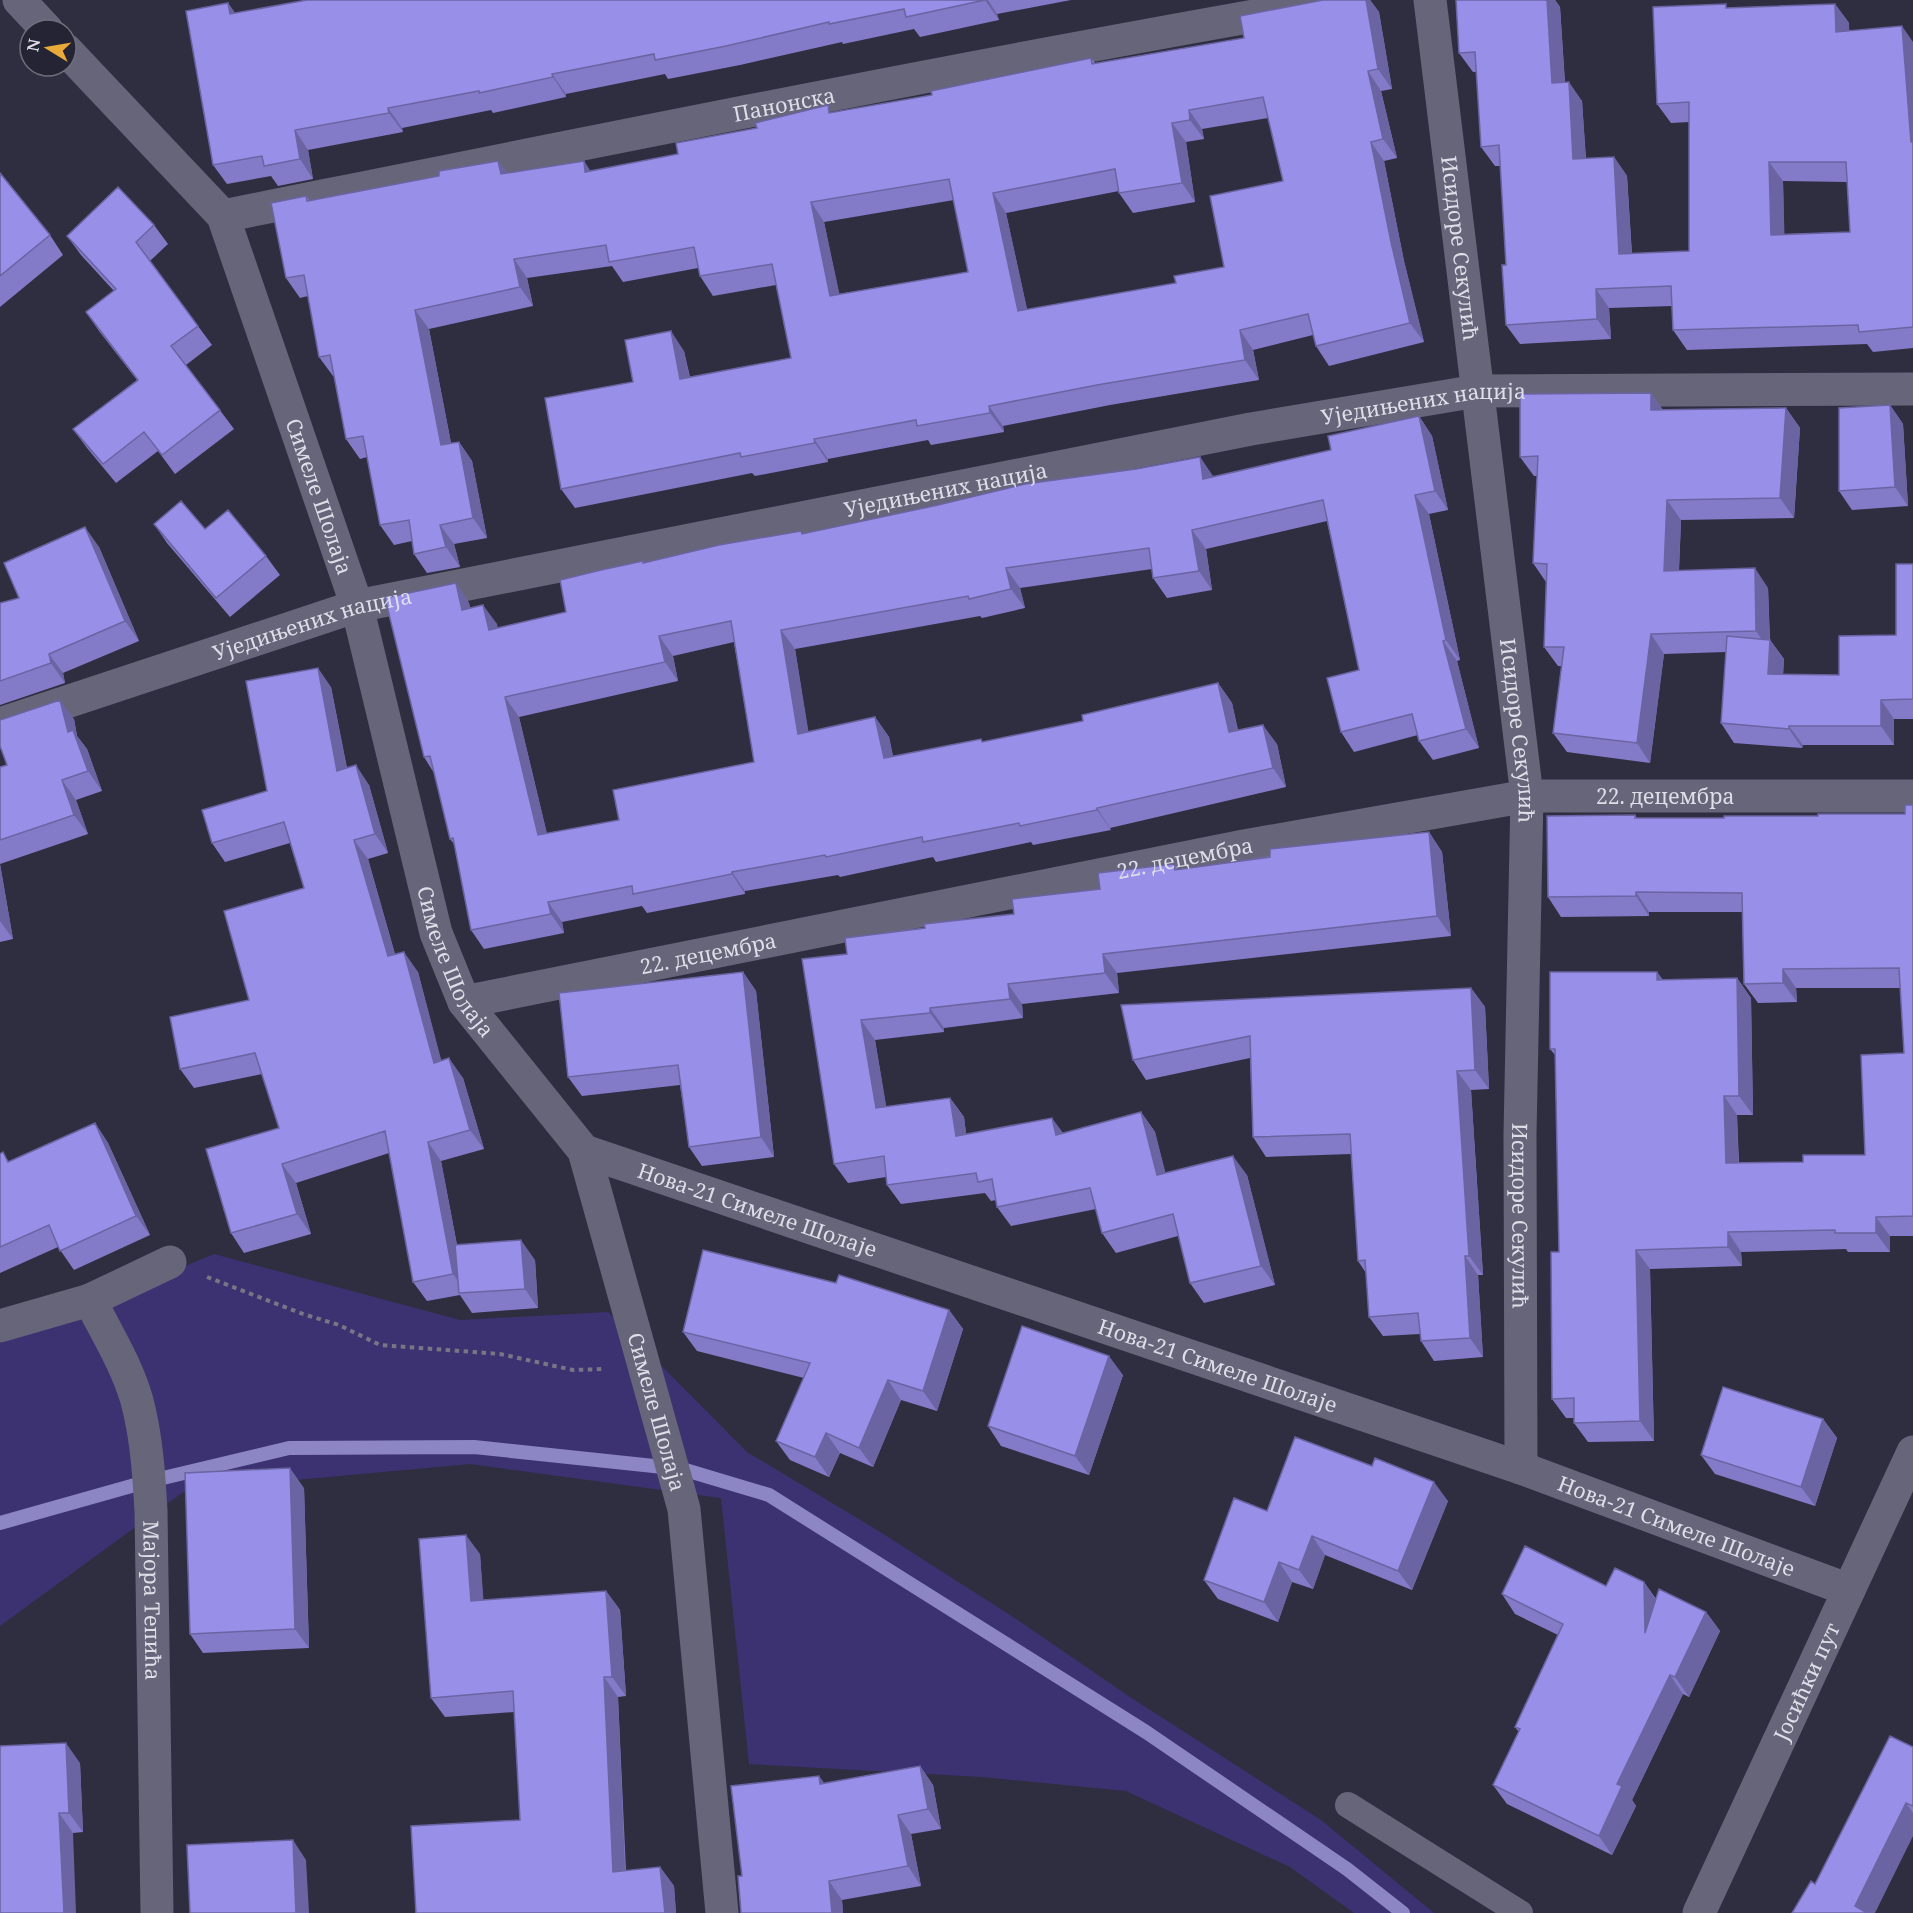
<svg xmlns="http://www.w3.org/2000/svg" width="1913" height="1913" viewBox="0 0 1913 1913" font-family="'Noto Serif',serif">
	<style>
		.green { fill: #3c3271 }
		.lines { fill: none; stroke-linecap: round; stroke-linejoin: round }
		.stream { stroke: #8d86c4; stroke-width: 14 }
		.path { stroke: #777685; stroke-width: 4; stroke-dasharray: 4.5 4.5; stroke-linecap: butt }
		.lane { stroke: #666579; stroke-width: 26 }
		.street { stroke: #666579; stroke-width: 33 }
		.wall { fill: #837bc8; fill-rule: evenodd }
		.shaded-wall { fill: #6a64a2 }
		.building { fill: #988fe8; stroke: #6a64a2; stroke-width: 1.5; fill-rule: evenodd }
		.labels { text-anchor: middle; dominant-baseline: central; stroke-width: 6; stroke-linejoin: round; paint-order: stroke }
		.street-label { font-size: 21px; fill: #dedee9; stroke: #252435 }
	</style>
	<rect width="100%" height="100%" fill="#2f2e40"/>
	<path class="green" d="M214,1254L460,1320L608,1312L747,1452L877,1530L1010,1615L1130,1697L1321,1820L1434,1913H1354L1290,1867L1126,1791L982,1777L749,1764L721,1498L470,1464L186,1490L0,1626V1343Z"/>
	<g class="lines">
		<path class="stream" d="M0,1523L142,1483L289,1448L474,1447L682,1469L769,1495L1146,1732L1347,1869L1403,1913"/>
		<path class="path" d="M207,1277L303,1314L339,1325L380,1345L500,1354L573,1370L604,1369"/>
		<path class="lane" d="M1348,1805L1520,1913"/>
		<g class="street">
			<path d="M19,0L47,30"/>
			<path id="s1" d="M1430,0L1527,796L1520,1134L1521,1468"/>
			<path id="s2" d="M66,50L223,216L357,606L436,933L464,1002L584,1151L684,1509L722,1913"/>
			<path id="s3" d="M223,216C597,141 970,65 1345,0"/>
			<path id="s4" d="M0,724L357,606L1251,429L1477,391L1913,389"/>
			<path id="s5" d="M464,1002L1244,846L1527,796H1913"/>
			<path id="s6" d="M584,1151L1521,1468L1849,1590"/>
			<path id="s7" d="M90,1300C107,1334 131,1372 139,1409C147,1443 149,1477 151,1511L157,1913"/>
			<path d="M0,1326L90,1300L170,1262"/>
			<path id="s8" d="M1699,1913L1913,1452"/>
		</g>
	</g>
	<path class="wall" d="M307,0H1071L997,14L999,20L920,37L914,29L843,44L842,42L740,65L668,79L665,74L566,94V97L493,113L491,110L402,128L403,132L308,150L313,179L278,186L271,176L227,184L213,165L228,3L235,13Z
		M1323,0H1370L1379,12L1392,89L1381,91L1397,158L1384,161L1404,261L1424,342L1329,366L1316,346L1313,335L1253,350L1259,380L1110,405L1003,426L1004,432L931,445L928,440L828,459V462L755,476L752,473L575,508L561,489L633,382L684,351L690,377L791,358L776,285L713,296L700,276L698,268L623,282L612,266L527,278L533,306L429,329L451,443L459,442L472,461L487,538L454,544L460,567L427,573L414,554L412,541L394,545L380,525L367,457L360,459L346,439L334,376H333L319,357L308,296L300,298L286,278L306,196L310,201L439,176L498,161L507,173L584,161L590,171L678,154L757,128L833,113L932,95L1091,58L1095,63L1244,38ZM1268,118L1283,181L1224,267L1176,283L1027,310L1006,213L1119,191V193L1133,213L1195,202L1186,142L1204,139L1202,129ZM954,200L968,272L839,294L824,222Z
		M1456,0H1555L1560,7L1565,82L1582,101L1586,159L1614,157L1627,176L1632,254L1689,251V122L1671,123L1657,104L1729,8L1835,4L1849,23V31L1913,42V348L1873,352L1867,344L1687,350L1673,330L1672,306L1609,308L1611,339L1520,344L1506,325V265L1501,166H1495L1481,147L1477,72H1473L1459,53ZM1783,181L1847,182L1850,232L1784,234Z
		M0,173L50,235L63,255L0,307Z
		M154,225L168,244L150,261L212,345L186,365L234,429L175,474L158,451L116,483L87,448L73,429L137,380L99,331L86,312L114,291L81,255L67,236Z
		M1651,393L1663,410L1786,408L1800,428L1794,518L1681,520L1679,571L1768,588L1770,640L1784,659L1783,675H1839L1896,635L1913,564V719H1894V745H1803L1802,748L1734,743L1721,723L1726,652L1664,654L1650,763L1567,752L1553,733L1562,666H1558L1544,647L1546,582L1533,563L1537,476H1534L1520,457Z
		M1890,405L1903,424L1908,506L1852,510L1839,491Z
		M1419,416L1432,436L1448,510L1429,514L1460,660L1457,661L1479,748L1433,760L1419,741L1418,735L1354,752L1341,732L1359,670L1327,521L1206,549L1212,590L1167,598L1153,578L1152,569L1020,588L1025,608L982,618L980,616L795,649L808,732L875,717L889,737L893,756L984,742L1083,721L1218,683L1232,703L1238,730L1277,744L1286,787L1110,828L1111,830L1033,845L1031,842L936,862L933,857L840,877L838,875L745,891V894L647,913L642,906L562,922L564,933L484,949L471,930L454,844L450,839L434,773L424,757L456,583L469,603L470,608L497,624V628L566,612L643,561L644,563L801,531L803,534L1200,457L1213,477L1331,450ZM734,642L754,762L619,820L547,834L519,717L678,681L673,656Z
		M154,524L205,529L266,556L280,575L230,617L167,543Z
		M99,547L139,641L63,673L65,683L0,705V603L19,598Z
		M331,687L347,768L369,785L388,853L368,859L395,954L418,972L441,1061L463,1078L484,1149L441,1161L457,1245L535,1260L538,1308L472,1313L460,1295L427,1301L413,1282L389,1153L296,1183L311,1234L244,1253L231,1233L279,1128L262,1074L194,1088L180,1069L249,1000L304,888L290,843L225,862L212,843L267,791Z
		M74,719L77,736L87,749L102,791L76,800L88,834L0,864L13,939L0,942V767L7,765Z
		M1913,805V1236H1890V1252H1848L1846,1249L1741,1252L1742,1266L1650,1269L1654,1441L1588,1442L1574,1423V1418H1566L1552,1399L1559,1252L1555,1055L1550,1049L1657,972L1663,980L1737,978L1751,998L1753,1115H1737L1739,1163L1803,1162L1865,1155L1904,1053L1900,988H1796L1797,1002L1758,1003L1744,984L1742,912H1649V916L1561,917L1548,897L1635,815L1637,818H1724L1905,814Z
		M1429,832L1442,852L1451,936L1117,973L1119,993L1022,1004L1023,1018L944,1028V1032L875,1040L886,1107L950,1098L964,1117L966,1134L1063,1133L1141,1112L1155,1132L1165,1173L1247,1175L1275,1285L1204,1303L1190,1283L1178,1236L1116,1253L1102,1233L1096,1209L1011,1226L997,1207L996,1200L991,1201L985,1193L901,1204L887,1185L886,1177L848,1183L834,1164L847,954L925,928L1014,914L1100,889L1174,864L1178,870Z
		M743,972L756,991L774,1157L702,1166L689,1147L680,1085L582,1096L568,1077Z
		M1471,988L1485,1007L1489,1089L1471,1090L1483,1275H1478L1483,1357L1434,1361L1421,1341L1420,1334L1383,1336L1369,1317L1366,1273L1358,1261L1351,1154L1266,1157L1253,1137L1250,1058L1146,1080L1133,1060Z
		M95,1123L108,1143L150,1235L74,1270L58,1247L0,1273V1154L10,1162Z
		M836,1283L949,1310L963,1329L937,1411L901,1400L873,1467L840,1453L829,1477L790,1460L776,1441L804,1378L697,1351L683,1332Z
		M1123,1375L1089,1475L1001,1446L988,1426Z
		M1823,1419L1837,1438L1815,1506L1715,1474L1701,1455Z
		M304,1488L309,1648L203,1653L190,1634Z
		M1448,1501L1412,1590L1325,1555L1313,1589L1292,1582L1278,1622L1218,1599L1204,1580L1267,1511Z
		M480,1554L483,1600L606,1591L620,1610L626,1696L618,1697L626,1871L660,1867L674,1886L676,1913H416L520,1820L514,1712L445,1717L431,1698Z
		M1644,1582L1656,1599L1706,1612L1720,1631L1689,1697L1683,1694L1632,1800L1636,1806L1612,1855L1507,1804L1493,1785L1519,1732L1515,1727L1558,1635L1515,1614L1502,1594Z
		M1913,1747V1836L1815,1884Z
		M80,1763L83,1832L73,1833L0,1913Z
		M920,1766L933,1785L941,1829L911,1834L921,1886L842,1900L843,1913H741L742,1876L825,1784Z"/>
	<path class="shaded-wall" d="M985,0H988L997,14L999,20Z
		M1366,0H1370L1379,12L1392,89L1378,69Z
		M1547,0H1555L1560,7L1566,102L1552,83Z
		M228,3L242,23L230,14Z
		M1835,4L1849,23L1850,51L1836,32Z
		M1902,26L1913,42V145L1911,142Z
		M1368,71L1381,91L1397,158L1383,139Z
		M552,74L566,94V97L553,77Z
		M1569,82L1582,101L1587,179L1573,159Z
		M388,108L402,128L403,132L389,113Z
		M1189,110L1202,129L1204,139L1190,120Z
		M1172,123L1186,142L1195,202L1182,183Z
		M295,130L308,150L313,179L300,159Z
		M1371,142L1384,161L1404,261L1424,342L1410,323L1391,242Z
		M1614,157L1627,176L1633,274L1619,254Z
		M498,161L512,180L501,174Z
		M584,161L597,181L585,172Z
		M1769,162L1783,181L1785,254L1771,235Z
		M993,193L1006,213L1032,331L1018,311Z
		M811,202L824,222L844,315L830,296Z
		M514,259L527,278L533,306L520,287Z
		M1596,289L1609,308L1611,339L1597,319Z
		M415,310L429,329L455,464L441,445Z
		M1240,330L1253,350L1259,380L1245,360Z
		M671,331L684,351L694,399L680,379Z
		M1651,393L1665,413L1651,410Z
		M1890,405L1903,424L1908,506L1895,487Z
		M989,406L1003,426L1004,432L990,413Z
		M1786,408L1800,428L1794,518L1780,498Z
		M1419,416L1432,436L1448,510L1435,491Z
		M814,439L828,459V462L815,443Z
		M459,442L472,461L487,538L473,518Z
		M1200,457L1213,476L1217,499L1203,479Z
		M1415,495L1429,514L1460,660L1446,640Z
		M1667,500L1681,520L1678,590L1664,571Z
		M440,525L454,544L460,567L446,547Z
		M85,527L99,547L139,641L125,621Z
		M1192,530L1206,549L1212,590L1199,571Z
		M1006,568L1020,588L1025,608L1011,589Z
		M1755,568L1768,588L1770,650V640L1784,659L1782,694L1768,674L1770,651L1756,631Z
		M456,583L469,603L476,629L462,610Z
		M483,605L497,624L503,649L489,630Z
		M781,630L795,649L812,753L798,734Z
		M1651,634L1664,654L1650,763L1637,743Z
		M659,636L673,656L678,681L665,662Z
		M1443,641L1457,661L1479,748L1466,729Z
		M49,654L63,673L65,683L51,663Z
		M318,668L331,687L351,790L337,771Z
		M1218,683L1232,703L1242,752L1229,732Z
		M505,697L519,717L552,855L538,835Z
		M60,700L74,719L77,736L87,749L102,791L88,771L68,732Z
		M1881,700L1894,719V745L1881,726Z
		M875,717L889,737L897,778L884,758Z
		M1263,725L1277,744L1286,787L1273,768Z
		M1789,726L1803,745L1802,748L1789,729Z
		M356,765L369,785L388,853L375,834Z
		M62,780L76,800L88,834L74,815Z
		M1097,808L1110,828L1111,830L1097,810Z
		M1429,832L1442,852L1451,936L1437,916Z
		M354,840L368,859L401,976L388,956Z
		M0,864L13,939L0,921Z
		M732,872L745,891V894L732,874Z
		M1636,892L1649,912V916L1636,896Z
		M548,902L562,922L564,933L551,914Z
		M404,952L418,972L447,1082L434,1063Z
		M1103,954L1117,973L1119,993L1105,973Z
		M1783,969L1796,988L1797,1002L1783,983Z
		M743,972L756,991L774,1157L761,1137Z
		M1657,972L1671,991L1657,980Z
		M1737,978L1751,998L1753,1115L1739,1096Z
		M1008,984L1022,1004L1023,1018L1010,999Z
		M1471,988L1485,1007L1489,1089L1475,1070Z
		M930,1008L944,1028V1032L930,1013Z
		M861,1020L875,1040L890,1128L876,1108Z
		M449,1058L463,1078L484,1149L470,1130Z
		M1457,1071L1471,1090L1483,1275L1469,1256Z
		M1724,1096L1737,1115L1739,1183L1726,1163Z
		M950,1098L964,1117L969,1156L956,1136Z
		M1141,1112L1155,1132L1171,1194L1157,1175Z
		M1052,1118L1066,1137L1056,1135Z
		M95,1123L108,1143L150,1235L136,1216Z
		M428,1142L441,1161L466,1293L453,1274Z
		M1233,1156L1247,1175L1275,1285L1261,1266Z
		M282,1164L296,1183L311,1234L297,1214Z
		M1876,1217L1890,1236V1252L1876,1233Z
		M1728,1232L1741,1252L1742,1266L1728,1247Z
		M521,1240L535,1260L538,1308L525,1289Z
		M1636,1250L1650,1269L1654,1441L1640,1421Z
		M1465,1256L1478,1275L1483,1357L1470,1338Z
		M949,1310L963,1329L937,1411L923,1391Z
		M1109,1356L1123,1375L1089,1475L1075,1456Z
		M888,1380L901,1400L873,1467L859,1448Z
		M1823,1419L1837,1438L1815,1506L1801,1487Z
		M826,1433L840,1453L829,1477L815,1457Z
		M290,1468L304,1488L309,1648L295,1629Z
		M1434,1482L1448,1501L1412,1590L1398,1571Z
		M466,1535L480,1554L485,1620L471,1601Z
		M1312,1536L1325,1555L1313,1589L1299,1570Z
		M1279,1562L1292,1582L1278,1622L1264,1602Z
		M1644,1582L1657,1602L1645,1633Z
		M606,1591L620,1610L626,1696L612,1677Z
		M1706,1612L1720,1631L1689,1697L1675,1677Z
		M1670,1675L1683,1694L1632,1800L1636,1806L1612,1855L1599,1836L1617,1784Z
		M604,1677L618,1697L626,1891L613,1872Z
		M66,1743L80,1763L83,1832L69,1813Z
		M920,1766L933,1785L941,1829L928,1809Z
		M819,1776L833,1795L820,1784Z
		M1906,1803L1913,1813V1836L1875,1913H1860L1855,1906Z
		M59,1813L73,1833L76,1913H64Z
		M898,1815L911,1834L921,1886L908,1866Z
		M293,1840L306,1860L309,1913H296Z
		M660,1867L674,1886L676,1913H665Z
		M829,1881L842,1900L843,1913H832Z"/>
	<path class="building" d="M307,0H985L906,17L904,9L829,24V22L726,46L655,60L654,54L552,74L553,77L479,93V91L388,108L389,113L295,130L300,159L264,166L262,156L213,165L186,11L228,3L230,14Z
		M1323,0H1366L1378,69L1368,71L1383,139L1371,142L1391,242L1410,323L1316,346L1308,314L1240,330L1245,360L1097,385L989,406L990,413L917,426L916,420L814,439L815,443L741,457L740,453L561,489L545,398L633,382L625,340L671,331L680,379L791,358L772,264L700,276L694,247L609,262L606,245L514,259L520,287L415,310L441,445L459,442L473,518L440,525L446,547L414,554L409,520L380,525L363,436L346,439L330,355L319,357L304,275L286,278L271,203L306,196L307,201L439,176V171L498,161L501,174L584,161L585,172L678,154L676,143L757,128L755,123L828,105L829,113L932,95L931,91L1091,58L1092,64L1244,38L1240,16ZM1263,97L1283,181L1210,196L1224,267L1174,276L1176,283L1018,311L993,193L1115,169L1119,193L1182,183L1172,123L1190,120L1189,110ZM949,179L968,272L830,296L811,202Z
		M1456,0H1547L1552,83L1569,82L1573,159L1614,157L1619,254L1689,251V102L1657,104L1653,7L1726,4V8L1835,4L1836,32L1902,26L1911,142H1913V327L1859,332L1858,325L1673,330L1671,286L1596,289L1597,319L1506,325L1502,265H1506L1499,145L1481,147L1475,52L1459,53ZM1769,162H1846L1850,232L1771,235Z
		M0,173L50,235L0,276Z
		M118,187L154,225L136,242L198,326L171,346L220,410L162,455L144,432L103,464L73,429L138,380L86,312L116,289L67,236Z
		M1651,393V410L1786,408L1780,498L1667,500L1664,571L1755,568L1756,631L1651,634L1637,743L1553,733L1564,647H1544L1547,564L1533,563L1538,456L1520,457V394Z
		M1890,405L1895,487L1839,491V408Z
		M1419,416L1435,491L1415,495L1446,640L1443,641L1466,729L1419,741L1412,714L1341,732L1327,678L1359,670L1323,500L1192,530L1199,571L1153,578L1149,548L1006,568L1011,589L969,599L968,596L781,630L798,734L875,717L884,758L981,739L982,742L1083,721L1082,715L1218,683L1229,732L1263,725L1273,768L1097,808V810L1020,826L1019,823L923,842L922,837L826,857L825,855L732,872V874L633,894L632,886L548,902L551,914L471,930L453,838L450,839L430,756L424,757L385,598L456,583L462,610L483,605L489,630L566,612L560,580L601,570L643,561V563L719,545L801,531L802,534L938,505L1025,484L1136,469L1200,457L1203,479L1331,450L1328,436ZM731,621L754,762L613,790L619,820L538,835L505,697L665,662L659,636Z
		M181,501L205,529L228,510L266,556L216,598L154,524Z
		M85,527L125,621L49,654L51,663L0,681V603L19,598L4,563Z
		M1896,564H1913V699L1881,700V726H1789V729L1721,723L1727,636L1770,640L1768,674L1839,675V636L1896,635Z
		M318,668L337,771L356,765L375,834L354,840L388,956L404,952L434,1063L449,1058L470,1130L428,1142L453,1274L413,1282L385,1131L282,1164L297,1214L231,1233L206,1149L279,1128L255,1053L180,1069L170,1017L249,1000L224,911L304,888L284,822L212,843L202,810L267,791L246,681Z
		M60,700L68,732L73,730L88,771L62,780L74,815L0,840V767L7,765L0,746V720Z
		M1905,805H1913V1216L1876,1217V1233H1835V1230L1728,1232V1247L1636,1250L1640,1421L1574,1423V1398L1552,1399L1551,1252H1559L1555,1049H1550V972H1657V980L1737,978L1739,1096H1724L1726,1163L1803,1162V1155H1865L1861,1055L1904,1053L1899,968L1783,969V983L1744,984L1742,893L1636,892V896L1548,897L1547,816L1635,815V818H1724V816H1818V814H1905Z
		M1429,832L1437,916L1103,954L1105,973L1008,984L1010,999L930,1008V1013L861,1020L876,1108L950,1098L956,1136L1052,1118L1056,1135L1141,1112L1157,1175L1233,1156L1261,1266L1190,1283L1173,1214L1102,1233L1090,1188L997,1207L992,1179L978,1182L976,1173L887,1185L884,1156L834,1164L802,959L847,954L845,938L925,928L924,924L1014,914L1012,899L1100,889L1098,873L1174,864L1175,870L1270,857V849Z
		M743,972L761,1137L689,1147L678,1065L568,1077L559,993Z
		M1471,988L1475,1070L1457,1071L1469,1256H1465L1470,1338L1421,1341L1418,1313L1369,1317L1365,1260L1358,1261L1350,1134L1253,1137L1250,1036L1133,1060L1121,1005Z
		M95,1123L136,1216L60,1251L49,1225L0,1247V1154L3,1152L8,1162Z
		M521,1240L525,1289L459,1293L455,1245Z
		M703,1250L836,1283L839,1275L949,1310L923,1391L888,1380L859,1448L826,1433L815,1457L776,1441L810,1363L683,1332Z
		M1022,1326L1109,1356L1075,1456L988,1426Z
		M1723,1387L1823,1419L1801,1487L1701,1455Z
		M1295,1437L1372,1466L1375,1458L1434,1482L1398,1571L1312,1536L1299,1570L1279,1562L1264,1602L1204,1580L1234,1498L1267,1511Z
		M290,1468L295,1629L190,1634L185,1473Z
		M466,1535L471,1601L606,1591L612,1677H604L613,1872L660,1867L665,1913H416L411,1826L520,1820L513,1691L431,1698L419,1539Z
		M1525,1546L1606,1586L1615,1568L1644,1582L1645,1633L1659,1589L1706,1612L1675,1677L1670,1675L1617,1784L1622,1786L1599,1836L1493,1785L1520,1729L1515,1727L1563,1624L1502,1594Z
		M1890,1736L1913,1747V1806L1906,1803L1855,1906L1867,1913H1792L1811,1881L1815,1884Z
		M66,1743L69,1813H59L64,1913H0V1746Z
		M920,1766L928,1809L898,1815L908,1866L829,1881L832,1913H741L738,1876H742L731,1786L819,1776L820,1784Z
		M293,1840L296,1913H190L187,1845Z"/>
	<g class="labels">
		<g class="street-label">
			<text stroke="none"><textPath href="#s3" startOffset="572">Панонска</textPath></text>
			<text stroke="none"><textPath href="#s1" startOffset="250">Исидоре Секулић</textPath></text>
			<text stroke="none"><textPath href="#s4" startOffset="1462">Уједињених нација</textPath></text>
			<text stroke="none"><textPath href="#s4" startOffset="976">Уједињених нација</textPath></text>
			<text stroke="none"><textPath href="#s2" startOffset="525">Симеле Шолаја</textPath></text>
			<text stroke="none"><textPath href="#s4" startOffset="328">Уједињених нација</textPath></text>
			<text stroke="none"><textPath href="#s1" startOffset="736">Исидоре Секулић</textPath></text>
			<text stroke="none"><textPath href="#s5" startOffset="1221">22. децембра</textPath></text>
			<text stroke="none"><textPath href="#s5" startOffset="735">22. децембра</textPath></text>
			<text stroke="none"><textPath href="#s5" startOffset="249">22. децембра</textPath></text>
			<text stroke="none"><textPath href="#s2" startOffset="1011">Симеле Шолаја</textPath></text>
			<text stroke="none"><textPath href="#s6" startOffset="183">Нова-21 Симеле Шолаје</textPath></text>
			<text stroke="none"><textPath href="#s1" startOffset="1222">Исидоре Секулић</textPath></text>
			<text stroke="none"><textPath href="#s6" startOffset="669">Нова-21 Симеле Шолаје</textPath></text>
			<text stroke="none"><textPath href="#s2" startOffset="1514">Симеле Шолаја</textPath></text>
			<text stroke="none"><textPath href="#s6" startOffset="1155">Нова-21 Симеле Шолаје</textPath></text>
			<text stroke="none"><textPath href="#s7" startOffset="312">Мајора Тепића</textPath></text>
			<text stroke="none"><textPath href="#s8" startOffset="255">Јосићки пут</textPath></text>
		</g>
	</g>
	<g transform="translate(48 48) rotate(281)"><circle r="28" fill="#252435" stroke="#6f6e7d" stroke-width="1.5"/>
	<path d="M0-4.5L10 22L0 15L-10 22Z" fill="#eaaa39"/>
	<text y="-9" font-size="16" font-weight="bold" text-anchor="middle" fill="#dedee9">N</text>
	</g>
</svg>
